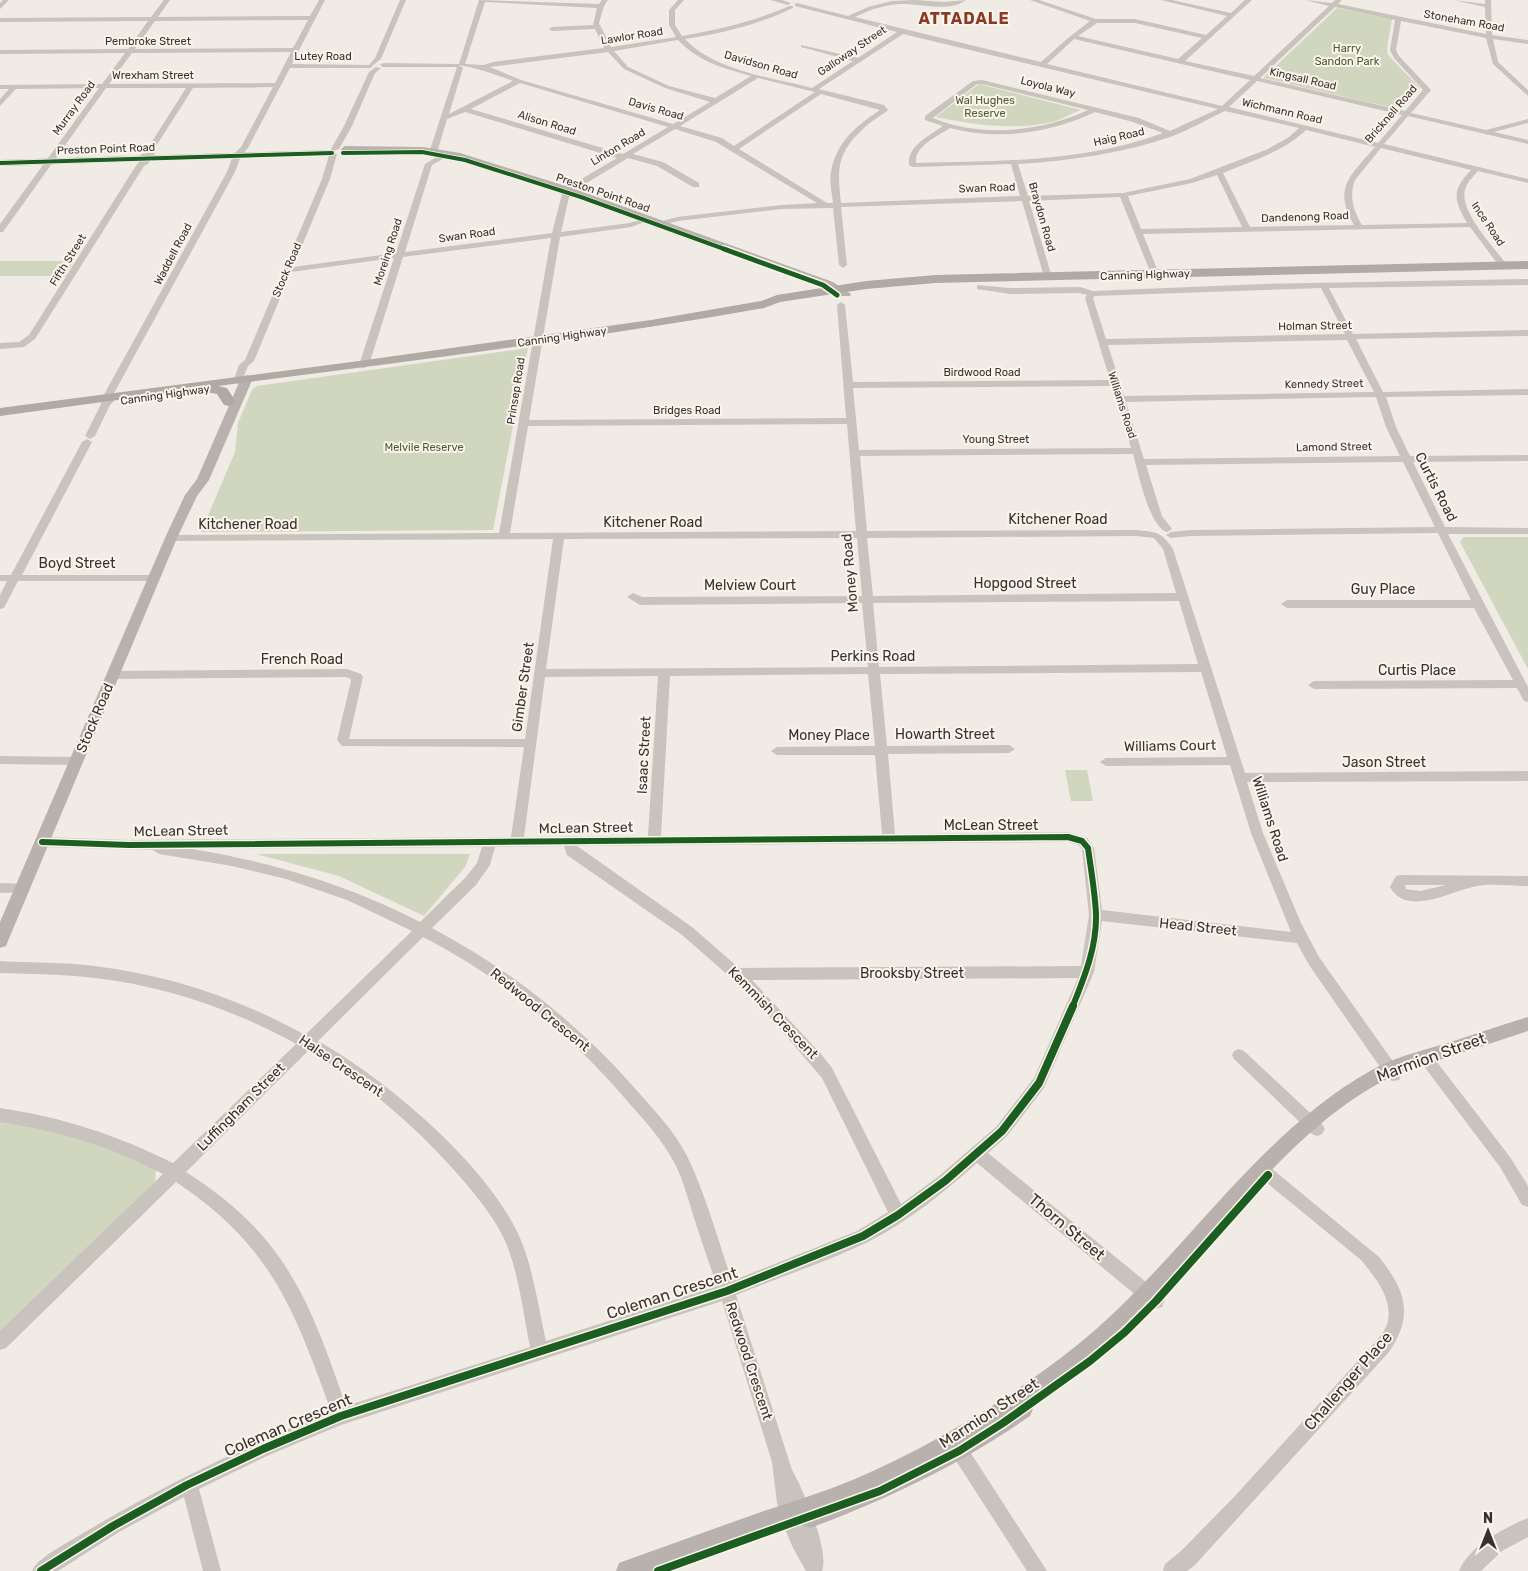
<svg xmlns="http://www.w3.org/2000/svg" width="1528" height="1571" viewBox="0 0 1528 1571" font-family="Rubik,sans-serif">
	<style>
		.green { fill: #d1d6bf }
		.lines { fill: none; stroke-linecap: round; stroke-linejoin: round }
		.minor { fill: #c9c3be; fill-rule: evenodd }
		.major { fill: #b8b1ad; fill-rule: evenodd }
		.highway { fill: #afaaa4; fill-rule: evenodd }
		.cycleway-far3-casing { stroke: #fbf5ee; stroke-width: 5.5 }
		.cycleway-far2-casing { stroke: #fbf5ee; stroke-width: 8 }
		.cycleway-far1-casing { stroke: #fbf5ee; stroke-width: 9 }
		.cycleway-casing { stroke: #fbf5ee; stroke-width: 11 }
		.cycleway-far3 { stroke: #1b5e20; stroke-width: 4 }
		.cycleway-far2 { stroke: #1b5e20; stroke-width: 5 }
		.cycleway-far1 { stroke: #1b5e20; stroke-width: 6 }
		.cycleway { stroke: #1b5e20; stroke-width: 8 }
		.labels { text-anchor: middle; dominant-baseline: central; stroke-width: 4; stroke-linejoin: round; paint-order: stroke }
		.far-street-label { font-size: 11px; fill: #3b302b; stroke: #fbf5ee }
		.far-park-label { font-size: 11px; fill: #4a5a2e; stroke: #fbf5ee }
		.street-label { font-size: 14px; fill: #3b302b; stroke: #fbf5ee }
		.far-district-label { font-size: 16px; font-weight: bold; letter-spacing: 1px; fill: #8c3b22; stroke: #fbf5ee }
		.near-street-label { font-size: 16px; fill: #3b302b; stroke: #fbf5ee }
	</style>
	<rect width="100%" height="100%" fill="#f0ebe5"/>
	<path class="green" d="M1337,8L1392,19L1387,49L1388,55L1420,88L1402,110L1263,78Z
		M979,84L1081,110C1072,113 1064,118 1056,121C1020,131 972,125 936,117Z
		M0,261H74L65,276H0Z
		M528,348L493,530L201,532L235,452L238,423L252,390L257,386Z
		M1464,537H1528V669L1460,542Z
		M1065,770H1087L1093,801H1071Z
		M256,854H470L465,867L424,916L339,876Z
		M0,1119L56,1128L157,1168C154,1173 157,1178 154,1184L0,1332Z"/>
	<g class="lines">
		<path class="minor" d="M3,0H9L0,9V3Z
			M164,0H170L158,17L310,16L319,0H325L292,64L369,65L375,58L400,0H406L381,59L372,66L371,68H290L248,148L241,156L235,172L113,395L117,398L110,405L95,436L90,439L85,436L101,404L102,398L227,172L233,155L241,147L273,87L193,88L153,151L155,153L148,164L144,166L35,339L24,347L0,349V343L19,342L29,335L137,164L144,158L140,156L146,151L186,88H106L3,232H0V224L99,88L16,89L0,106V99L9,89H0V85L102,84L125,53L0,54V50L128,49L148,21L0,22V18L151,17ZM308,20L293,48L135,49L155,21ZM291,52L275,83L109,84L132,53Z
			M479,0L599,4L602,0H608L604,6L599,23L611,47L676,37L669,25V10L678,0H684L675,10V25L682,36C720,29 753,22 789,6H793V8C757,25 724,33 685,39C713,70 772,78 812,88L853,61L801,47V45L858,58L897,32L795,6V4L797,3L848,16L868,7L892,1L915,0L944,2L966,0C949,13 920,3 900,4C884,5 869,10 855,17L1041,62L1068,38L1090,21L1030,0H1039L1096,19H1135L1206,35L1227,16L1161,0H1172L1231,13L1245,0H1252L1185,61L1254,76L1329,6L1305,0L1332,3L1335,0H1342L1338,4L1486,34L1485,7L1453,0L1485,4V0H1491L1492,35L1528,40V44L1493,39L1498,62L1528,90V96L1493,64L1486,38L1401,21L1396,50L1399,56L1431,90L1411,113L1486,130L1528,119V123L1494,132L1528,140V144L1408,116L1384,144L1528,179V183L1478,171C1474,176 1468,181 1466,187C1456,209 1495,248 1507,265L1506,267H1500L1470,227L1143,234L1159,274L1155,277L1151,274L1120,197L1029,201L1052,277L1051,279L1044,277L1022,201L841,207L847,265L843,268L839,265L833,208L782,209L678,221L655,227V223L677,217L782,205L817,203L716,142L675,129L633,154L663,162L699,183V187H693L657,166L628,158L570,193L561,232L630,223L649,217L653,219L631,227L560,237L529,420L846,418L837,305L841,302L845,305L853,382L1110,380L1085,298L1087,295L1079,293L1010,294L977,289V285L1010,288L1080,287L1093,291L1263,284L1528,279V285L1329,288L1353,334L1528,330V336L1356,339L1383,392L1528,389V395L1386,397L1396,427L1410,456L1528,455V461L1413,462L1445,527L1528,528V534H1448L1528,687V702L1524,701L1517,688L1314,689L1308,685L1314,681L1513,680L1474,608H1287L1281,604L1287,600H1471L1438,533L1191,536L1171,538L1166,535L1171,532L1191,530L1435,527L1403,462L1146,465L1162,516L1172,529L1167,532C1149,527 1138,471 1133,454L860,456L867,531L1135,530C1156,532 1161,531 1173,549L1245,773L1528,771V781L1247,782L1263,833L1301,923L1319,957L1399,1070L1401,1075L1399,1080L1394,1081L1389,1080L1309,965L1297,943L1102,921L1094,972L1044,1088L1007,1136L988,1153L1162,1295L1164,1301L1162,1307L1156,1309L1150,1307L977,1163C944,1192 908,1222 868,1242C826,1262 780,1277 736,1295L792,1470C803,1489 830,1551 822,1571H806L793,1548L782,1522L777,1503L772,1462L722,1301L341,1425L269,1455L199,1489L221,1571H203L184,1497L119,1532L58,1571H32C37,1558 67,1543 80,1535C160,1487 243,1447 331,1411C294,1309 271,1245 176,1182L6,1348L0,1350V1331L163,1174C106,1145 63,1132 0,1122V1108C65,1118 114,1134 173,1163L296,1044C235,1010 165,986 95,978C63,974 32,974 0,973V961C32,963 64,962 95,966C168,975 241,999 305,1035L412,931L347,900L286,879L232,866L159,854L153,850L42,847L37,845L36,842L37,839L42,837L129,840L511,837L524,747L342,746L337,740L351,681V679L346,677L113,679L107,675L113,671L347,669L361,674L363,677L349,739H525L553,539L171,541L166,538L171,535L499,533L551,238L403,257L369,365L364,368L359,365L394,258L291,272L254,361L248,366L242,381H236L234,379L239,365L245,360L322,179L330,152L337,154L330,179L293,267L396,253L425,164L443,153L450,155L432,165L405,252L552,233L563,190L617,158L465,112L447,119L437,153L430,155L429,153L457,67H383L380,65L383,63L459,64ZM485,2L597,8L593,25L552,27L549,29L552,31L595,29L604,48L493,62L483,65L465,64ZM1335,7L1395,20L1390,50L1394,58L1423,90L1405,111L1260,78ZM1097,23H1135L1202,38L1178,59L1078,36ZM903,34L1218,109L1170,131L1139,118L982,80L973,81L925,116V120L943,126C929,136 907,146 909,165L913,167L1011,164L1020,196L841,203C837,169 837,153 863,129C870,121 880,117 888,110L884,105L819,89ZM1074,39L1250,80L1222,106L1047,64ZM678,40C699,62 723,68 751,76L715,98L669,86L628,67L614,51ZM608,52L624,69L665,88L710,102L673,124L521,80L490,67ZM459,65C476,68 495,74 513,81L449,114L463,68ZM758,78L815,92L734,146L722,138L680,126ZM1257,81L1402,115L1378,143L1229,107ZM520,83L668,127L623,154L471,109ZM977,84H982L1088,110C1042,132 980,138 933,118ZM821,94L880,110C856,126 836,142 831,172C829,181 832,193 833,203H827L739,149ZM1225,111L1299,128L1289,137L1268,149L1190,179L1123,193L1028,196L1018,164C1070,161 1124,153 1173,136C1191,129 1208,119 1225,111ZM1095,112L1133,122L1163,133C1085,162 999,161 916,163C914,146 938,136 950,128C998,141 1051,133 1095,112ZM1306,130L1375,147C1351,175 1332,188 1354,225L1250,227L1223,173C1252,161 1283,152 1306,130ZM1381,148L1471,170C1452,190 1453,199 1467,223L1362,225C1353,210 1349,197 1355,180ZM1217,175L1242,227L1141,229L1128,196L1192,183ZM1321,288L1345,334L1106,339L1093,298L1095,296ZM1347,340L1374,392L1124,396L1108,345ZM1112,386L1131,448L859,450L853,388ZM1376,397L1386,427L1400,456L1144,459L1126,402ZM847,424L856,531L510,533L528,426ZM1135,536L1154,538L1163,549L1176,593L873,596L867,538ZM857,538L862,596L642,597L633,593L627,597L640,605L862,603L868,667L546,669L564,539ZM1179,601L1198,664L879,667L873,603ZM1201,672L1227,757L1106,758L1100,762L1106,766L1230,765L1251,833L1291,932L1102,910L1094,848L1087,838L1068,832L895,834L888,754L1009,753L1015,749L1009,745L887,746L880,674ZM868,674L875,746L777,747L771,751L777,755H875L882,834L661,836L670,676ZM658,676L648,836L524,837L545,677ZM1068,842L1078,845L1082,849L1089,915L1081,966L739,968L692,927L577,846ZM564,846L567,855L682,935L752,996L822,1078L888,1212L857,1231L732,1281C718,1240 706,1195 687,1156C675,1132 656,1112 639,1093C580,1025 511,970 432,928L476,885L490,865L495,847ZM482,847L477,863L466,877L420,922C348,885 272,862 192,849ZM423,937C503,978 571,1035 629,1103C646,1122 663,1141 675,1164C684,1182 689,1202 695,1221C702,1243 710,1265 717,1286L546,1341C538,1307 534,1271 520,1238C489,1166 386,1079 318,1041ZM1078,978L1034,1078L997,1126L939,1176L901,1204L832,1068L821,1054L752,980ZM308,1051C369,1084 423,1133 468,1186C482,1203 497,1222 506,1243C519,1275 523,1312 530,1347L346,1406C327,1352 309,1296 274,1250C250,1218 219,1193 186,1172Z
			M770,0H782L791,3L788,5Z
			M376,67L381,68L375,73L352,126L339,149L332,151L331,149L344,126L369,72Z
			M87,439L92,442L22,575H154L159,578L154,581H18L4,608L0,609V595L7,581H0V575H11L82,442Z
			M0,756L76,757L82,761L76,765L0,764Z
			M1401,875L1528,876V886C1512,886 1493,883 1477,886C1453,890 1407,918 1390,887L1396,876ZM1405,885H1446L1420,891L1406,889Z
			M0,883L28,884L30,888L28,892L0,893Z
			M1239,1049L1244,1051L1322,1124L1325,1129L1322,1134L1317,1136L1312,1134L1234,1059L1232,1055L1234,1051Z
			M1425,1051L1430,1053L1510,1157L1528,1186V1207L1522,1205L1500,1167L1420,1061L1418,1057L1420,1053Z
			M1261,1162L1266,1164L1379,1257C1406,1291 1414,1315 1389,1352L1195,1565L1187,1571H1163L1165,1564L1181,1551L1234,1497L1377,1340C1380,1336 1384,1332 1386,1327C1396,1303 1376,1278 1361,1260L1256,1174L1253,1169L1256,1164Z
			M955,1435L961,1438L1047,1571H1027L949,1450L946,1444L949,1438Z
			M1528,1518V1537L1502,1551L1481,1571H1459C1469,1546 1504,1528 1528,1518Z"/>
		<path class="major" d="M345,146L423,147L460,153L572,188L833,282L851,294L850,296H842L825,286L566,192L456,158L423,153L342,151L341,149Z
			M332,150L335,151V155L0,166V160Z
			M247,375L253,378L209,480L197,496L177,538L8,941L6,946L0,948V922L165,538L185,495L197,479L241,378Z
			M1528,1017V1031L1397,1074C1300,1120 1235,1214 1165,1291C1125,1334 1079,1370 1031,1403L1033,1409L1030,1416C961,1464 888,1499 810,1528L802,1525L801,1521L659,1571H616L619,1563L627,1560C673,1544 718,1527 764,1511C795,1501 826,1491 855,1479C934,1445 1009,1399 1076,1346C1181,1262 1252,1138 1370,1071C1392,1058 1417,1052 1441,1045C1470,1036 1499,1026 1528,1017Z"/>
		<path class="highway" d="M1528,261V269L936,283L866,289L780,302L764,308C583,340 401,362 218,386L227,388L236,402L229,406L224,405L217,394L206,392L205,388L0,416V408L359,361L651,320L761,301L777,295L866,281L936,275Z"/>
		<g class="cycleway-far3-casing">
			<path id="cycleway-far3" d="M343,153L422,152L465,160L581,197L727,250
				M0,163L332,153"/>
		</g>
		<g class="cycleway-far2-casing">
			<path id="cycleway-far2" d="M724,249L823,285L837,295"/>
		</g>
		<g class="cycleway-far1-casing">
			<path id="cycleway-far1" d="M42,842L129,845L1068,837L1082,841L1088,848C1091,870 1095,892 1096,914C1097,947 1084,978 1072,1008"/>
		</g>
		<g class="cycleway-casing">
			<path id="cycleway" d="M41,1571L113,1526L187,1485L263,1449L341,1416L727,1291L863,1236L898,1215L945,1181L1002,1131L1039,1083L1073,1006
				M658,1571L880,1491L959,1451L1003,1423L1090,1361L1125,1332L1156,1301L1268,1175"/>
		</g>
		<use href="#cycleway-far3" class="cycleway-far3"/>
		<use href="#cycleway-far2" class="cycleway-far2"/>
		<use href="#cycleway-far1" class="cycleway-far1"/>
		<use href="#cycleway" class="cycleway"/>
	</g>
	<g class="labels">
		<g class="far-street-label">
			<text transform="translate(1464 21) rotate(10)">Stoneham Road</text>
			<text transform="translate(632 36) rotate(-9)">Lawlor Road</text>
			<text x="148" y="41">Pembroke Street</text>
			<text transform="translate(852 51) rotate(-34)">Galloway Street</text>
			<text x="323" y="56">Lutey Road</text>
			<text transform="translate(761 65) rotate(16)">Davidson Road</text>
			<text x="153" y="75">Wrexham Street</text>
			<text transform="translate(1303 79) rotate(13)">Kingsall Road</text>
			<text transform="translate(1048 87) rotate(14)">Loyola Way</text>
			<text transform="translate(74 108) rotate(-54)">Murray Road</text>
			<text transform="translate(656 109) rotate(16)">Davis Road</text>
			<text transform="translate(1282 111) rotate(13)">Wichmann Road</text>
			<text transform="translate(1391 114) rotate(-49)">Bricknell Road</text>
			<text transform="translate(547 123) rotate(17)">Alison Road</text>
			<text transform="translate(1119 137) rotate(-13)">Haig Road</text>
			<text transform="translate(618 147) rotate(-31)">Linton Road</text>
			<text transform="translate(106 149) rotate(-2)">Preston Point Road</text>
			<text transform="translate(987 188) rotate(-2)">Swan Road</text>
			<text transform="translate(603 193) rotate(19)">Preston Point Road</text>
			<text transform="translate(1042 217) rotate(74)">Braydon Road</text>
			<text transform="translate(1305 217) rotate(-2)">Dandenong Road</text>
			<text transform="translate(1488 224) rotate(56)">Ince Road</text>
			<text transform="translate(467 235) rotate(-8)">Swan Road</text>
			<text transform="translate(388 252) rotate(-72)">Moreing Road</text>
			<text transform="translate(173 254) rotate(-62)">Waddell Road</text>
			<text transform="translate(68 260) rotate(-58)">Fifth Street</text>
			<text transform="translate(287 270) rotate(-67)">Stock Road</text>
			<text transform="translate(1145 275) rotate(-2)">Canning Highway</text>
			<text transform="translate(1315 326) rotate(-1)">Holman Street</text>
			<text transform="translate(562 337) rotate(-8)">Canning Highway</text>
			<text x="982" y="372">Birdwood Road</text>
			<text transform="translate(1324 384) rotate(-1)">Kennedy Street</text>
			<text transform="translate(516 391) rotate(-81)">Prinsep Road</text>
			<text transform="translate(165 395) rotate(-8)">Canning Highway</text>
			<text transform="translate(1122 405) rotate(72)">Williams Road</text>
			<text x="687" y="410">Bridges Road</text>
			<text x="996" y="439">Young Street</text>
			<text transform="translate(1334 447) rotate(-1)">Lamond Street</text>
		</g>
		<g class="far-park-label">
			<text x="1347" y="48">Harry<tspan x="1347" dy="13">Sandon Park</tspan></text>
			<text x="985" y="100">Wal Hughes<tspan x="985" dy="13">Reserve</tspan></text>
			<text x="424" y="447">Melvile Reserve</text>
		</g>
		<g class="street-label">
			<text transform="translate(1436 487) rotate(63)">Curtis Road</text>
			<text x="1058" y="519">Kitchener Road</text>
			<text x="653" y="522">Kitchener Road</text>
			<text x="248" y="524">Kitchener Road</text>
			<text x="77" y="563">Boyd Street</text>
			<text transform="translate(850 573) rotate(-95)">Money Road</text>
			<text x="1025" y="583">Hopgood Street</text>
			<text x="750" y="585">Melview Court</text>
			<text x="1383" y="589">Guy Place</text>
			<text x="873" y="656">Perkins Road</text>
			<text x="302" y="659">French Road</text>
			<text x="1417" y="670">Curtis Place</text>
			<text transform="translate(523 687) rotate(-82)">Gimber Street</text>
			<text transform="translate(95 718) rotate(-67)">Stock Road</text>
			<text x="945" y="734">Howarth Street</text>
			<text x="829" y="735">Money Place</text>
			<text transform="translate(1170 746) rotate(-1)">Williams Court</text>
			<text transform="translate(644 755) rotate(-87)">Isaac Street</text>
			<text x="1384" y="762">Jason Street</text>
			<text transform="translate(1270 819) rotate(72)">Williams Road</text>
			<text x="991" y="825">McLean Street</text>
			<text transform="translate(586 828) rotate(-1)">McLean Street</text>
			<text transform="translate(181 831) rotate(-1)">McLean Street</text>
			<text transform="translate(1198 927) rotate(6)">Head Street</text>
			<text x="912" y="973">Brooksby Street</text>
			<text transform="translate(540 1010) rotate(39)">Redwood Crescent</text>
			<text transform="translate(773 1013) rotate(46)">Kemmish Crescent</text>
			<text transform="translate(341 1066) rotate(34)">Halse Crescent</text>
			<text transform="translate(241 1107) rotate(-45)">Luffingham Street</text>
			<text transform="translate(749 1361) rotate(72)">Redwood Crescent</text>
		</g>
		<g class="far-district-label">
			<text x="964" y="18">ATTADALE</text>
		</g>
		<g class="near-street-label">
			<text transform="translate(1431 1057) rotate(-20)">Marmion Street</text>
			<text transform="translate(1067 1227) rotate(40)">Thorn Street</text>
			<text transform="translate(672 1293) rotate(-18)">Coleman Crescent</text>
			<text transform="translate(1348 1381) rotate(-49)">Challenger Place</text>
			<text transform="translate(989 1413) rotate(-33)">Marmion Street</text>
			<text transform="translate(288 1425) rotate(-23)">Coleman Crescent</text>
		</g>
	</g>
	<g transform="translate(1488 1531)" stroke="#fbf5ee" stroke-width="4" paint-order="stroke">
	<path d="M0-4L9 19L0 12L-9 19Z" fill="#3b302b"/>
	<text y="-8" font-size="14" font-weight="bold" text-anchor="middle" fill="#3b302b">N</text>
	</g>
</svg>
